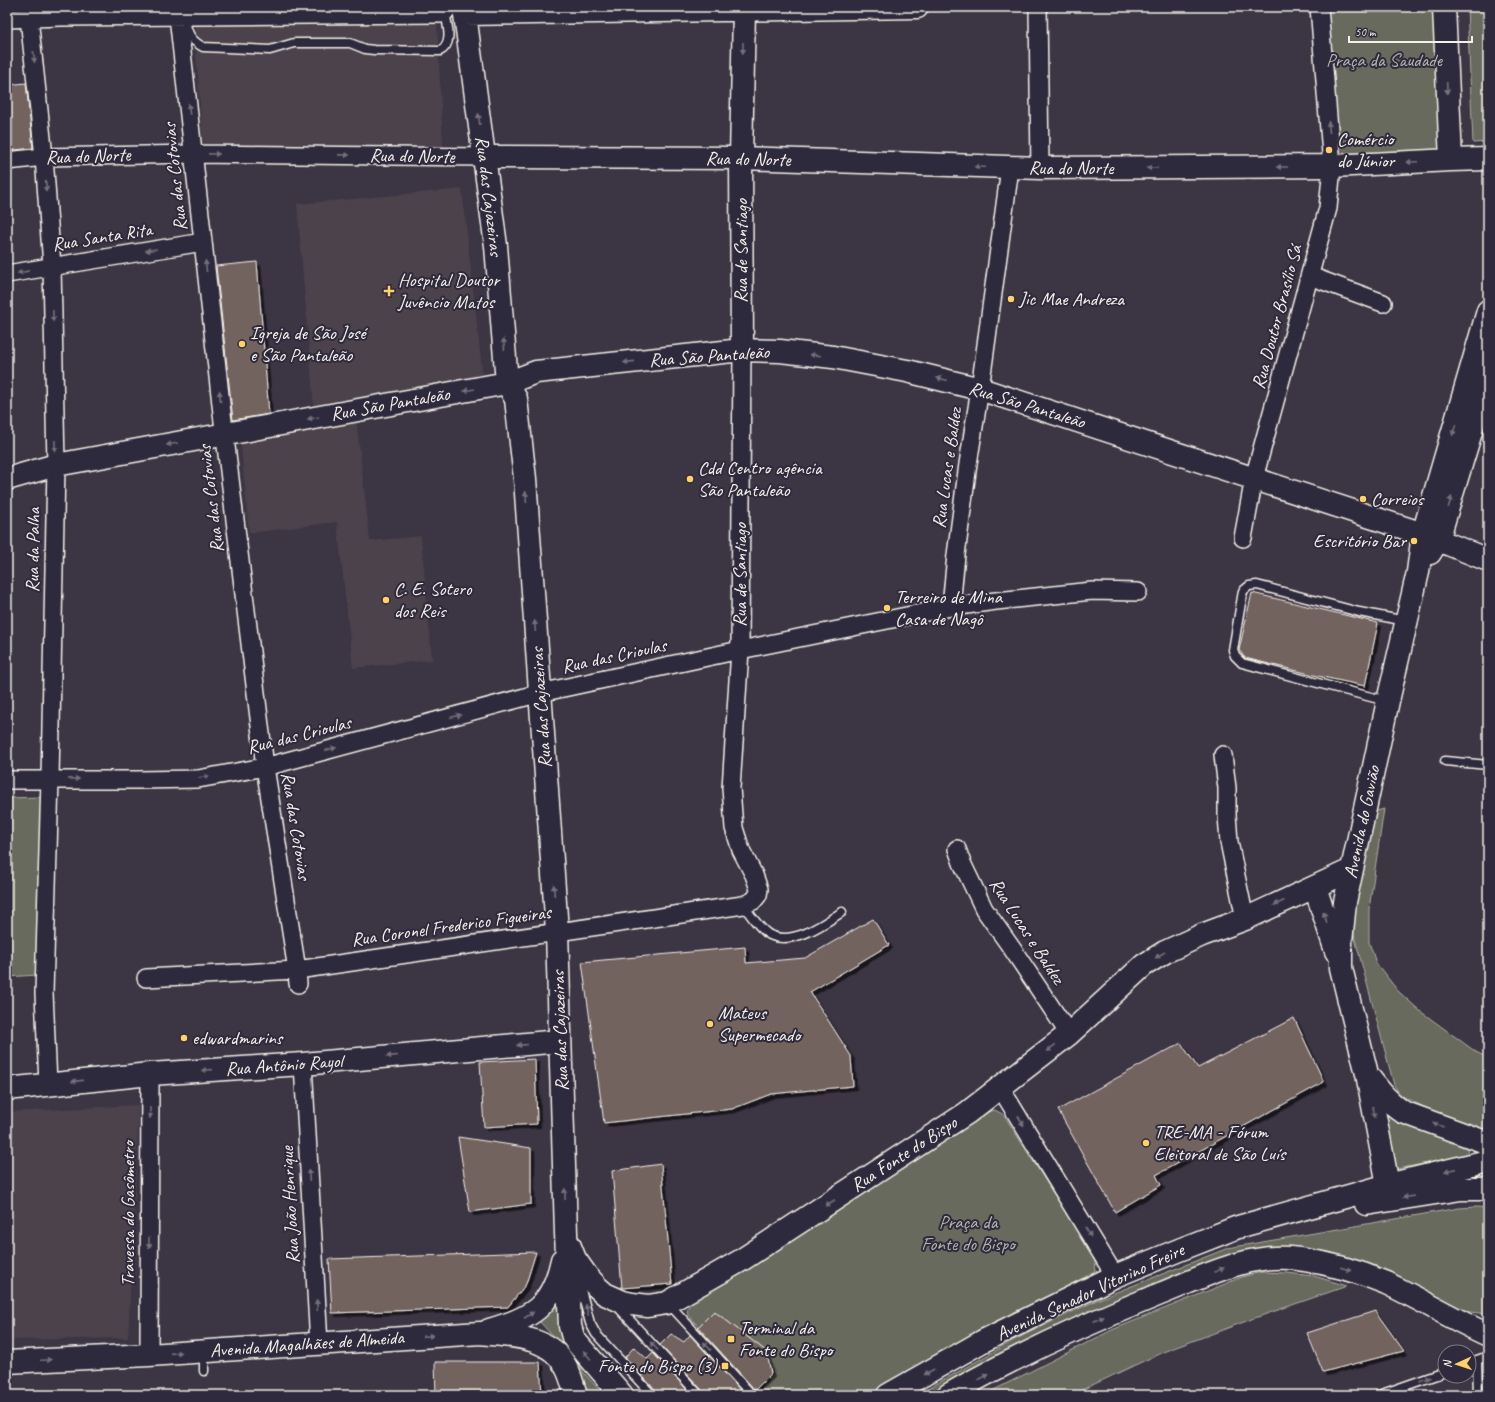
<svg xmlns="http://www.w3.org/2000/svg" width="1495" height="1402" viewBox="0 0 1495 1402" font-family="Caveat,sans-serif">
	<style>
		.built { fill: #4c434c }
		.green { fill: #676b5d; stroke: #aeaea2 }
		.building { fill: #72635f; stroke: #f4f1e8; filter: url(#shadow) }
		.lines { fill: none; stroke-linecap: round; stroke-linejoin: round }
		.lane-casing { stroke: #f4f1e8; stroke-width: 11 }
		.street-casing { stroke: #f4f1e8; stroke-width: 20 }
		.secondary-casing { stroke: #f4f1e8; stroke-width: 25 }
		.primary-casing { stroke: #f4f1e8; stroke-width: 25 }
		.lane { stroke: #2f2a3d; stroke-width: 8 }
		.street { stroke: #2f2a3d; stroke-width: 17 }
		.secondary { stroke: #2f2a3d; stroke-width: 22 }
		.primary { stroke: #2f2a3d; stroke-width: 22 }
		.oneway { fill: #747079 }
		.poi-dot { fill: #ffd166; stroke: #2f2a3d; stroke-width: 1.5 }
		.labels { text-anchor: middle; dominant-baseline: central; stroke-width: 4; stroke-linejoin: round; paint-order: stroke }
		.park-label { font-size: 19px; fill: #b5b5a9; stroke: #2f2a3d }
		.poi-label { font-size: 19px; fill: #f4f1e8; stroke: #2f2a3d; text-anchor: start }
		.street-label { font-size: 19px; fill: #f4f1e8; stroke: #2f2a3d }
	</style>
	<defs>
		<filter id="shadow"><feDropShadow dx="3.5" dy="3.5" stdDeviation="0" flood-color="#0009"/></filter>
	</defs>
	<rect width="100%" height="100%" fill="#3c3544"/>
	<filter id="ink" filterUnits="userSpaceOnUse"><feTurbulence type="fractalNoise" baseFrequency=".025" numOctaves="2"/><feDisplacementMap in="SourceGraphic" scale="8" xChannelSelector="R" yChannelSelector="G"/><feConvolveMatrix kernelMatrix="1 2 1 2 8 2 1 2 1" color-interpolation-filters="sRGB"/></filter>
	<g filter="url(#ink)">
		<path class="built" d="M437,22L443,148L203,147L194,23Z
			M462,189L483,378L314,408L297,204Z
			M356,417L370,541L421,536L432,660L353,668L337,522L249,533L240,435Z
			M139,1105L128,1338L10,1340L7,1292V1112Z"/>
		<path class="green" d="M1326,7H1433L1442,151L1339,160Z
			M1467,7H1488V142L1473,143Z
			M41,797L37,975L7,977V798Z
			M1384,809L1369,909V942L1376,963L1398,991L1420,1011L1476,1052L1488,1058V1134L1458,1124L1400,1095L1394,1085L1354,935L1353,913L1373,812Z
			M995,1110L1004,1115L1093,1256C1097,1267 1097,1273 1087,1280L992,1323L869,1395H761L759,1393L774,1375L770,1354L714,1311L699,1327C680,1309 686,1308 702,1293L984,1113Z
			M1388,1113L1466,1144L1468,1155L1397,1169L1382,1123Z
			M1477,1207L1488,1208V1314L1471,1312L1453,1306L1409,1282L1384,1272L1298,1251L986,1365L934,1395H917L1016,1339L1099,1299L1228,1248L1459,1208Z
			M1261,1272L1287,1273L1314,1276L1347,1286L1252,1319L1163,1352L1071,1395H984L1112,1330L1242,1277Z
			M563,1295L573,1354L584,1373L604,1395H585L561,1345L539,1321Z"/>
		<path class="building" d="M26,83L33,148L7,151V85Z
			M257,262L269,414L233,420L216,266Z
			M1252,593L1378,623L1365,686L1318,676L1245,658L1239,650Z
			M873,919L889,945L810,992L851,1056L853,1086L771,1094L732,1109L604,1123L582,962L745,947L746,963L805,958Z
			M1294,1018L1324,1082L1156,1175L1161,1185L1115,1212L1058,1110L1181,1043L1198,1068Z
			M535,1059L537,1124L484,1127L480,1062Z
			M458,1137L531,1148V1204L470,1212Z
			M661,1164L672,1284L622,1288L612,1171Z
			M536,1252L526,1284L508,1307L332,1313L329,1259Z
			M714,1311L767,1352L771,1374L755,1390L698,1327Z
			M1375,1311L1404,1351L1323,1372L1307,1333Z
			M671,1334L684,1342L690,1335L745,1395H704L703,1391L660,1345Z
			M634,1347L647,1359L653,1353L692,1395H658L656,1391L625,1357Z
			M435,1362H540L542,1395H436Z"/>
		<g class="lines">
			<g class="lane-casing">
				<path id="lane" d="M186,24C188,35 192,41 203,47L270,50L294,43H350L365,49L374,50L440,51C454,44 447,24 445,12
					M1387,701L1367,696L1242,663L1235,656L1233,650L1243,591L1249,586L1257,585L1359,612L1406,621
					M1445,761L1488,765
					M743,905C750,914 760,930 770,935C793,946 824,924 842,912
					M577,1275L590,1323L596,1334L652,1395
					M669,1304L752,1395
					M617,1306L699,1395
					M204,1352V1371
					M1477,1360L1478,1395
					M1469,1363L1488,1356
					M1379,1395L1445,1372"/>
			</g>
			<g class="street-casing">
				<path id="street" d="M177,7L222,413L265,767L297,970L298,984
					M1038,7L1040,168
					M29,18L44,157L52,266L56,465L50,779L44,993L48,1084
					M7,19L60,17L440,14L445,12L449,7
					M7,161L44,157L194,154L484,157
					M7,274L203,242
					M1310,276L1383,303
					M1243,538L1254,478L1328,208L1332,166L1319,7
					M951,607L956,555L968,464L980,389L1010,168
					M1223,755L1227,788V815L1229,842L1245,919
					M7,780H139L198,779L265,767L540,693L740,650L951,607L996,601L1092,591L1138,592
					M957,849L962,863L984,909L1013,950L1069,1034
					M146,978L297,970L743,905L753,901L758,895L759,889L754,875L741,850L734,828L731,788L740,650L742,350
					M303,1064L319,1344
					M1000,1087L1115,1276
					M149,1355L150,1074"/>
			</g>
			<g class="secondary-casing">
				<path id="secondary" d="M464,7L496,246L507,383L516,399L525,479L557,931L566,1233L570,1326L573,1337L577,1343L622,1395
					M1444,7L1451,160
					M465,14L917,7
					M484,157L741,158L1040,168L1332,166L1451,160L1488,159
					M742,350L741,158L744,9
					M7,479L56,465L507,383L536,372L742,350L780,351L833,357L907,371L980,389L1423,534L1488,560
					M1430,553L1438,540L1488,376
					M1315,887L1336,951
					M1368,1076C1379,1090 1388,1102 1403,1112L1488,1143
					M7,1089L150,1074L303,1064L560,1041
					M1388,1185L1367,1074L1341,968V942L1345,902L1388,701L1418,572L1423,534L1488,311
					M569,1244L575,1259L587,1276L597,1287L605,1294L623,1302L632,1304L648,1306L667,1303L740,1261L967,1113L1069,1034L1144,965L1165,952L1202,935L1245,919L1351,870
					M489,1330C532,1318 552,1307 562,1260
					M7,1362L149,1355L480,1333C511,1336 551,1335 567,1369C571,1377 573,1386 576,1395"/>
			</g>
			<g class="primary-casing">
				<path id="primary" d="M1366,1204L1461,1189H1488
					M888,1395L983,1341L1115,1276L1179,1250L1238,1227L1388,1185L1488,1161
					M948,1395C1016,1356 1088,1323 1160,1294C1205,1276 1249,1252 1299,1259C1328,1263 1358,1271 1386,1283C1420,1299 1453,1319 1488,1335"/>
			</g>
			<use href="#lane" class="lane"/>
			<use href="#street" class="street"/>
			<use href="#secondary" class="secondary"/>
			<use href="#primary" class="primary"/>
		</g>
		<defs><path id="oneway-solid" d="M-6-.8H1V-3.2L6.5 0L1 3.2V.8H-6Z"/></defs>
		<g class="oneway">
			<use href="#oneway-solid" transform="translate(743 48) rotate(91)"/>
			<use href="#oneway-solid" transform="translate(34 57) rotate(84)"/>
			<use href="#oneway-solid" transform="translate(1447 88) rotate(87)"/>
			<use href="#oneway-solid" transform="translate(189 109) rotate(-97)"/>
			<use href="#oneway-solid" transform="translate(479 119) rotate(-98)"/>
			<use href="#oneway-solid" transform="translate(1329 127) rotate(-95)"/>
			<use href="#oneway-solid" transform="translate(214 154) rotate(1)"/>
			<use href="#oneway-solid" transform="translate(344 155) rotate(1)"/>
			<use href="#oneway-solid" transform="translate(1412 162) rotate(177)"/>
			<use href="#oneway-solid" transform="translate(980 167) rotate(-178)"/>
			<use href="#oneway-solid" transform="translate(1282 167) rotate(180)"/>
			<use href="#oneway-solid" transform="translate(1152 168) rotate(180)"/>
			<use href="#oneway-solid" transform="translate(46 186) rotate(86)"/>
			<use href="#oneway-solid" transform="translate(151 250) rotate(171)"/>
			<use href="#oneway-solid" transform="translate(206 266) rotate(-96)"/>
			<use href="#oneway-solid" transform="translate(23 272) rotate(169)"/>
			<use href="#oneway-solid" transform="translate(53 316) rotate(89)"/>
			<use href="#oneway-solid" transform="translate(504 344) rotate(-95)"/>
			<use href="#oneway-solid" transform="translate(815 355) rotate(-173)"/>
			<use href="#oneway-solid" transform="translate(629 362) rotate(174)"/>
			<use href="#oneway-solid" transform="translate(942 379) rotate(-166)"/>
			<use href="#oneway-solid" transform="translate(469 390) rotate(170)"/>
			<use href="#oneway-solid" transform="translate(220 396) rotate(-96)"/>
			<use href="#oneway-solid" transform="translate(313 418) rotate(170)"/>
			<use href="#oneway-solid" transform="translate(1454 430) rotate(107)"/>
			<use href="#oneway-solid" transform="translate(172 444) rotate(170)"/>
			<use href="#oneway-solid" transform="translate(55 446) rotate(89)"/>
			<use href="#oneway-solid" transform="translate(526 497) rotate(-94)"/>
			<use href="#oneway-solid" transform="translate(1450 502) rotate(-73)"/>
			<use href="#oneway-solid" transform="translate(535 626) rotate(-94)"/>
			<use href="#oneway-solid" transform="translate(456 716) rotate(-15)"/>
			<use href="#oneway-solid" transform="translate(331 749) rotate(-15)"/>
			<use href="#oneway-solid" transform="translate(204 777) rotate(-9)"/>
			<use href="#oneway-solid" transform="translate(74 779) rotate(1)"/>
			<use href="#oneway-solid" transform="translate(554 890) rotate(-94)"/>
			<use href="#oneway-solid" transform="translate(1279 903) rotate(155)"/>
			<use href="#oneway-solid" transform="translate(1325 917) rotate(-108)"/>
			<use href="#oneway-solid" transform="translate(1160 955) rotate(148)"/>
			<use href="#oneway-solid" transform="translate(522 1045) rotate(175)"/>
			<use href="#oneway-solid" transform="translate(1051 1048) rotate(142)"/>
			<use href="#oneway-solid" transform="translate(392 1056) rotate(175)"/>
			<use href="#oneway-solid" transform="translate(207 1070) rotate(176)"/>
			<use href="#oneway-solid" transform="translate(77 1081) rotate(174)"/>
			<use href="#oneway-solid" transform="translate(1374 1112) rotate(79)"/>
			<use href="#oneway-solid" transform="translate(150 1113) rotate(90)"/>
			<use href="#oneway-solid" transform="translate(1021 1121) rotate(59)"/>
			<use href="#oneway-solid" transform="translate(1438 1125) rotate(-160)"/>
			<use href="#oneway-solid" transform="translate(1450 1170) rotate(167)"/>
			<use href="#oneway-solid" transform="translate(309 1175) rotate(-93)"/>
			<use href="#oneway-solid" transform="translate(565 1194) rotate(-92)"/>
			<use href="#oneway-solid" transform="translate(1408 1197) rotate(171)"/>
			<use href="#oneway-solid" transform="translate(830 1203) rotate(147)"/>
			<use href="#oneway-solid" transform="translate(1088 1232) rotate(59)"/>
			<use href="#oneway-solid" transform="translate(149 1243) rotate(90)"/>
			<use href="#oneway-solid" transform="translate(1346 1269) rotate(17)"/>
			<use href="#oneway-solid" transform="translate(1219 1270) rotate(-22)"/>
			<use href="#oneway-solid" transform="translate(317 1305) rotate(-93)"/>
			<use href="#oneway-solid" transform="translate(587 1310) rotate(-105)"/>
			<use href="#oneway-solid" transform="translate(529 1315) rotate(-33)"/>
			<use href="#oneway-solid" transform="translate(1099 1319) rotate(-24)"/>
			<use href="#oneway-solid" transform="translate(428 1336) rotate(-4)"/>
			<use href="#oneway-solid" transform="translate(654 1346) rotate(-133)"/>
			<use href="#oneway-solid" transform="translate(707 1346) rotate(-133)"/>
			<use href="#oneway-solid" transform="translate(176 1353) rotate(-4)"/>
			<use href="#oneway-solid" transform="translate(587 1355) rotate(-131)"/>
			<use href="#oneway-solid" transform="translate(46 1360) rotate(-3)"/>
			<use href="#oneway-solid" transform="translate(929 1372) rotate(150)"/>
			<use href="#oneway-solid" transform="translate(983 1377) rotate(-27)"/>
			<use href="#oneway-solid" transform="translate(1425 1379) rotate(-19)"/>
		</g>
	</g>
	<g class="poi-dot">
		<circle cx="1329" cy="150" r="4"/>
		<path d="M387 285h4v4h4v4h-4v4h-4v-4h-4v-4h4z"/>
		<circle cx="1011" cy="299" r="4"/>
		<circle cx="242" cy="344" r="4"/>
		<circle cx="690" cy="479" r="4"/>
		<circle cx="1363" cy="499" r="4"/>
		<circle cx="1414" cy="541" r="4"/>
		<circle cx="386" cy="600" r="4"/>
		<circle cx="887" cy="608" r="4"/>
		<circle cx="710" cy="1024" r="4"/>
		<circle cx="184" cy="1038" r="4"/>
		<circle cx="1146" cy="1143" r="4"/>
		<rect x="727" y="1335" width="8" height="8" rx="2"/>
		<rect x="721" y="1362" width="8" height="8" rx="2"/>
	</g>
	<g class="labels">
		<g class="park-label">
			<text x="1384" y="60">Praça da Saudade</text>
			<text x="968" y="1222">Praça da<tspan x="968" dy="22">Fonte do Bispo</tspan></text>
		</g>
		<g class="poi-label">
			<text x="1337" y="139">Comércio<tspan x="1337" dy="22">do Júnior</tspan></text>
			<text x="398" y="280">Hospital Doutor<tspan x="398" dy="22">Juvêncio Matos</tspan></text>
			<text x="1019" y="299">Jic Mae Andreza</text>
			<text x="250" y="333">Igreja de São José<tspan x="250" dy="22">e São Pantaleão</tspan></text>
			<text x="698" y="468">Cdd Centro agência<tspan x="698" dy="22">São Pantaleão</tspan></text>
			<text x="1371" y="499">Correios</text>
			<text x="1406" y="541" text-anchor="end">Escritório Bar</text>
			<text x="394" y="589">C. E. Sotero<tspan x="394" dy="22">dos Reis</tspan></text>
			<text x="895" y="597">Terreiro de Mina<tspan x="895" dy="22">Casa de Nagô</tspan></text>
			<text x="718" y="1013">Mateus<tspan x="718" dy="22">Supermecado</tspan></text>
			<text x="192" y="1038">edwardmarins</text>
			<text x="1154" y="1132">TRE-MA - Fórum<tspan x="1154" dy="22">Eleitoral de São Luís</tspan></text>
			<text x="739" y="1328">Terminal da<tspan x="739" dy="22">Fonte do Bispo</tspan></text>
			<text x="717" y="1366" text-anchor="end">Fonte do Bispo (3)</text>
		</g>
		<g class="street-label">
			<text transform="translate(88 156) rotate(-2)">Rua do Norte</text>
			<text transform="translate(412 156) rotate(1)">Rua do Norte</text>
			<text transform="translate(748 159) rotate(1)">Rua do Norte</text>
			<text x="1071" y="168">Rua do Norte</text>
			<text transform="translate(175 177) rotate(-96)">Rua das Cotovias</text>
			<text transform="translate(489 196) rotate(83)">Rua das Cajazeiras</text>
			<text transform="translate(102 237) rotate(-9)">Rua Santa Rita</text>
			<text transform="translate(741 251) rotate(-90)">Rua de Santiago</text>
			<text transform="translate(1277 317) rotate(-75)">Rua Doutor Brasílio Sá</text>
			<text transform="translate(709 356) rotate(-4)">Rua São Pantaleão</text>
			<text transform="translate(390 404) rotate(-10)">Rua São Pantaleão</text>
			<text transform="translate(1027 405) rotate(17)">Rua São Pantaleão</text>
			<text transform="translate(947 468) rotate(-82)">Rua Lucas e Baldez</text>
			<text transform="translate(211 499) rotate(-97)">Rua das Cotovias</text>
			<text transform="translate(33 550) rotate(-89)">Rua da Palha</text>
			<text transform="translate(740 575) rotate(-90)">Rua de Santiago</text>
			<text transform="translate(614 656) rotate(-12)">Rua das Crioulas</text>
			<text transform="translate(541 708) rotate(-94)">Rua das Cajazeiras</text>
			<text transform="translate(299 735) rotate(-14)">Rua das Crioulas</text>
			<text transform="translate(1362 822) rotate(-78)">Avenida do Gavião</text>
			<text transform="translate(296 826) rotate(81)">Rua das Cotovias</text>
			<text transform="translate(451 926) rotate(-8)">Rua Coronel Frederico Figueiras</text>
			<text transform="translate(1027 931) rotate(57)">Rua Lucas e Baldez</text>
			<text transform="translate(560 1031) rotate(-92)">Rua das Cajazeiras</text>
			<text transform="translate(284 1065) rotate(-4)">Rua Antônio Rayol</text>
			<text transform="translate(904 1154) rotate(-33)">Rua Fonte do Bispo</text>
			<text transform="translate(290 1205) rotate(-93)">Rua João Henrique</text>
			<text transform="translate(128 1214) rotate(-90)">Travessa do Gasômetro</text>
			<text transform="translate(1090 1292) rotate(-25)">Avenida Senador Vitorino Freire</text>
			<text transform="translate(307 1344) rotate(-4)">Avenida Magalhães de Almeida</text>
		</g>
	</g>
	<rect width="1495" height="1402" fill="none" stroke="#2f2a3d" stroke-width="24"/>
	<rect x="12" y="12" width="1471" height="1378" fill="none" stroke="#f4f1e8" stroke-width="1.5" filter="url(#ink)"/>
	<g transform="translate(1457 1364) rotate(267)"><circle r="19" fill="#2f2a3d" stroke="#7e7a81"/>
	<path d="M0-3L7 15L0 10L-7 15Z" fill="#ffd166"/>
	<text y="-6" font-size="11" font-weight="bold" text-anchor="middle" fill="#f4f1e8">N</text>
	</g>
	<path d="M1349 36v6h123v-6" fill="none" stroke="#f4f1e8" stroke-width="2"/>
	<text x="1355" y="36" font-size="12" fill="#f4f1e8" stroke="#2f2a3d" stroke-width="3" paint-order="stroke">50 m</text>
</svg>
